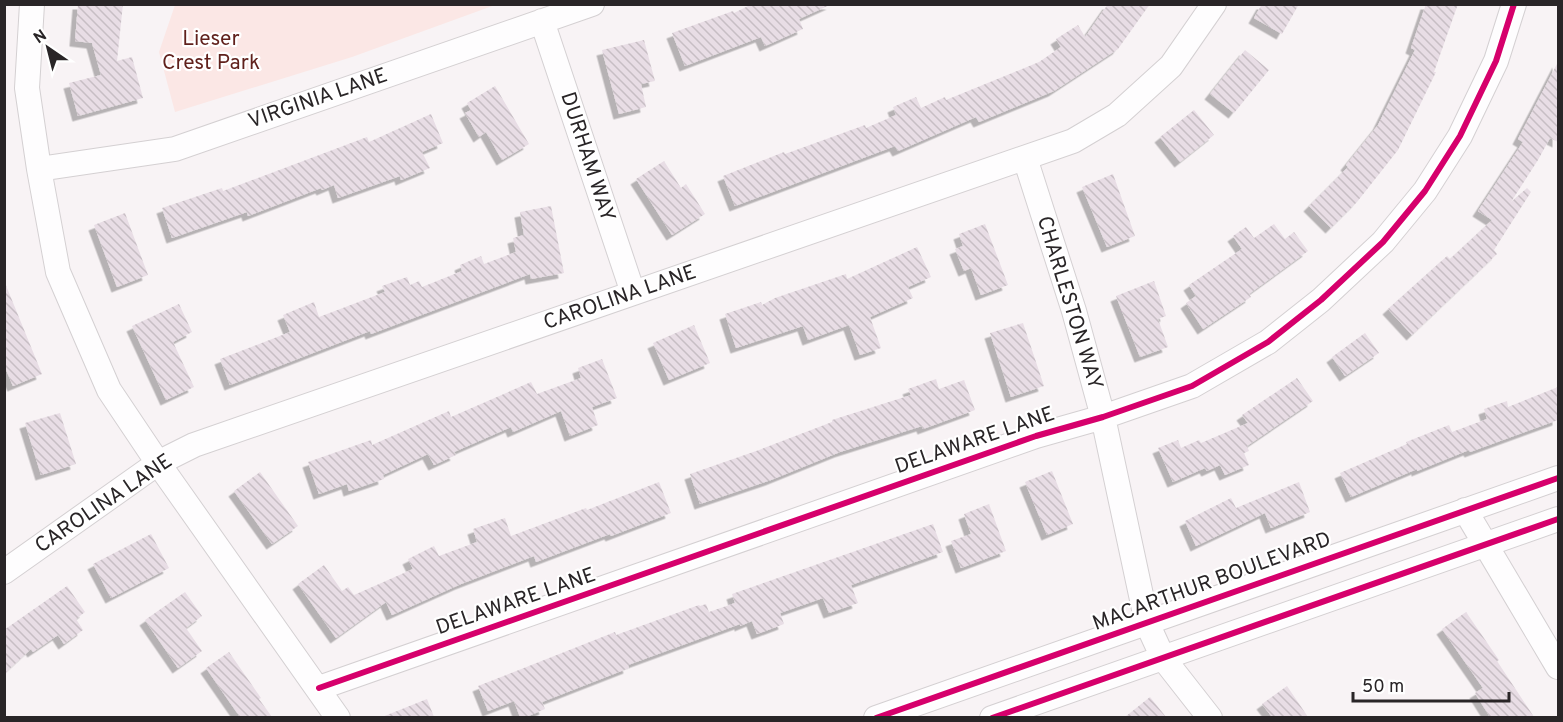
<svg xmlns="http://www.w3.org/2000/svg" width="1563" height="722" viewBox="0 0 1563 722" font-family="Overpass,sans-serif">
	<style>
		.green { fill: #fbe7e5 }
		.building { fill: url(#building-back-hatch); filter: url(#shadow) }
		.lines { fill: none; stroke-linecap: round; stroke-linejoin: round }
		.minor-casing { stroke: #d4d0d2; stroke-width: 26 }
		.minor { stroke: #fefdfe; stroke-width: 24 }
		.cycleway-casing { stroke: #fff; stroke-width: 10 }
		.cycleway { stroke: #d6006c; stroke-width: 6 }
		.labels { text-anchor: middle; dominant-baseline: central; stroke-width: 4.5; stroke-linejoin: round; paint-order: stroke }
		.park-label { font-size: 21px; fill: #60211c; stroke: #fff }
		.street-label { font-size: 21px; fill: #292527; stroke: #fff }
	</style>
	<defs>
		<pattern id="building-back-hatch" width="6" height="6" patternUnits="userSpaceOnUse" patternTransform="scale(1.5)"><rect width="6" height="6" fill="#e8dde5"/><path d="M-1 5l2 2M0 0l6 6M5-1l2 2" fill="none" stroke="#c7bec4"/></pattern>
		<filter id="shadow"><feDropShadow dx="-5.5" dy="5.5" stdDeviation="0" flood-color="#0004"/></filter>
	</defs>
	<rect width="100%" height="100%" fill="#f8f3f5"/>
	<path class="green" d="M175,5V4L495,5L352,57L175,112L159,52Z"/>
	<path class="building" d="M78,4H123L117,61L132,57L143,98L78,116L69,83L101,75L92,43L75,41Z
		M752,4H832L799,19L803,29L765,46L761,37L685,66L672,33L733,11L734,13Z
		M1108,4H1150L1118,49L1054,91L979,122L976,117L898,151L895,146L735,206L723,176L784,152L785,154L865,125L866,128L896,115L893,107L916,97L921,108L945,97L946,100L1039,62L1061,47L1056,39L1078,25L1085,37Z
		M1262,4H1299L1282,34L1254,18Z
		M1426,4H1458L1434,72H1436L1398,150L1357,202L1331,228L1309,206L1348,167L1346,165L1378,125L1415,50L1411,48Z
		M644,40L655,81L641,84L646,107L619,114L602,50Z
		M1245,50L1269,70L1234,113L1210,94Z
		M1558,62V142L1550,138L1538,160L1511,202L1527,188L1531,192L1494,250L1497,254L1412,335L1388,309L1447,256L1450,259L1492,220L1478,211L1523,142L1518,139Z
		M495,86L529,144L502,160L486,132L479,137L465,113L471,110L467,103Z
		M1194,110L1214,135L1180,162L1160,137Z
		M431,114L443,143L422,152L430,168L401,180L400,176L338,198L334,185L322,190L321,188L248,216L247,212L172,238L162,208L222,188L223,191L367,137L369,142Z
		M664,161L681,188L686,184L705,214L672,235L636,179Z
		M1113,174L1135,236L1107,247L1082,187Z
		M551,206L564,273L531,279L530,274L371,334L370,331L230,385L220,359L290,332L283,315L314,302L319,317L385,292L382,286L407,277L410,285L419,281L422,287L462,271L460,265L481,256L484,264L516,252L513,238L524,235L520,212Z
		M125,213L148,275L117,287L94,225Z
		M985,224L1008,285L981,295L971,268L964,271L955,249L963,246L959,234Z
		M1274,224L1285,239L1294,232L1308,251L1249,294L1251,297L1203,329L1186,303L1196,296L1189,285L1242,249L1233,236L1246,227L1254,238Z
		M917,247L931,277L908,287L913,298L870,317L881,348L860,355L849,325L808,340L803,326L736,348L725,314L761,302L762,305L775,298L846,274L847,279Z
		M1154,281L1166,316L1158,319L1168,347L1140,357L1116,296Z
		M5,283L42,374L13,386L4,365Z
		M179,304L192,332L173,342L194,387L166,400L132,326Z
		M1023,323L1044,386L1011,397L990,333Z
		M694,325L710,363L669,380L653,343Z
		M1365,333L1379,353L1345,376L1332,357Z
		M602,359L617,398L592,407L598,425L570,436L561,411L513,432L511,427L454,452L456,455L434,465L428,454L383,475L384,479L349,491L347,484L319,494L308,462L371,440L372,445L449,411L451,417L531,382L537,394L581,378L578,368Z
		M1297,378L1313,401L1247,446L1249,451L1244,453L1249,465L1225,475L1220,465L1207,471L1205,468L1173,482L1158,448L1178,440L1181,448L1199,440L1201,443L1248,423L1242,415Z
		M936,379L939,389L964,380L975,410L923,429L922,426L840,452L771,480L700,504L690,474L759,450L832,422V420L911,395L908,389Z
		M1558,387V420L1470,452L1469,450L1417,471V469L1351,497L1340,473L1407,444L1406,442L1449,425L1452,432L1487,419L1484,409L1507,401L1508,407Z
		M60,413L76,464L41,475L25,423Z
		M1052,471L1073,524L1047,535L1025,482Z
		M260,472L298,526L272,544L234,491Z
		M659,482L671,513L611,536L610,534L536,562L534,556L461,584L392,615L386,602L336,638L298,584L324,565L342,591L348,587L354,595L413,569L408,559L434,546L439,556L477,542L473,529L505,518L511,536L586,508L587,510Z
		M1299,482L1310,512L1271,528L1265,513L1196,546L1185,521L1231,498L1236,508Z
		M989,504L1006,551L961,568L951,541L971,534L964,514Z
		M933,524L943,552L851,585L858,603L829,613L823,598L780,613L784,624L757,634L752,621L740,626V624L628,665L629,668L542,702L545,709L526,717H520L514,701L488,711L478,686L615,632L616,635L699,605L700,606L706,604L709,612L735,603L732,594Z
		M151,534L169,568L111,598L93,564Z
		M67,586L85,612L76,619L83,630L64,644L58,635L33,652L31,649L4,674V630Z
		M185,592L202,616L186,628L202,651L178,668L145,620Z
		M1466,612L1499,660L1497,661L1534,717H1490L1475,693L1483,688L1442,629Z
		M229,652L261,698L259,699L272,717H240L206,668Z
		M1287,686L1308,717H1272L1262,704Z
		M1150,697L1166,717H1125Z
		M427,699L434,717H382Z"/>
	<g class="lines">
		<g class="minor-casing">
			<path id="minor" d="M32,4L27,88L39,169L58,272L109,390L158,463L338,718
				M542,21L633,293
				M1025,158L1074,311L1103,417L1147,623L1163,658L1210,718
				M39,169L175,149L592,4
				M1465,510L1558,667
				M4,572L158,463L194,445L1073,141L1117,115L1171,66L1214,4
				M319,688L1036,436L1103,417L1192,386L1268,342L1321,300L1383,242L1425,191L1460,136L1496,61L1514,4
				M876,718L1558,478
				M992,718L1558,519"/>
		</g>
		<use href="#minor" class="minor"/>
		<g class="cycleway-casing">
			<path id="cycleway" d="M319,688L1036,436L1103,417L1192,386L1268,342L1321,300L1383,242L1425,191L1460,136L1496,61L1514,4
				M876,718L1558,478
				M992,718L1558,519"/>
		</g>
		<use href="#cycleway" class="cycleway"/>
	</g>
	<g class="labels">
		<g class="park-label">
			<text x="211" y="39">Lieser<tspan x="211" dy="24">Crest Park</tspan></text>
		</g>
		<g class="street-label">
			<text transform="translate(318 99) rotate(-19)">VIRGINIA LANE</text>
			<text transform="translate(587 157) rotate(72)">DURHAM WAY</text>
			<text transform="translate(620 298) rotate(-19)">CAROLINA LANE</text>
			<text transform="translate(1069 303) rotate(73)">CHARLESTON WAY</text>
			<text transform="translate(975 441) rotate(-19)">DELAWARE LANE</text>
			<text transform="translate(104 504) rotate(-34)">CAROLINA LANE</text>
			<text transform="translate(1212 582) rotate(-20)">MACARTHUR BOULEVARD</text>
			<text transform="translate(516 602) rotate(-19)">DELAWARE LANE</text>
		</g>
	</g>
	<rect width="1563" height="722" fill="none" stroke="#292527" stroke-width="12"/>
	<g transform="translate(48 48) rotate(325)" stroke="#ffffff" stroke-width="4.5" paint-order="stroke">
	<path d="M0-4.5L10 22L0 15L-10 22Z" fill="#292527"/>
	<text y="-9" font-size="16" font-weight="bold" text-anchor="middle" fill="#292527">N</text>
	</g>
	<path d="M1353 692v9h156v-9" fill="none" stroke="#292527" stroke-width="3"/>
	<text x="1362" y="692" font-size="18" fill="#292527" stroke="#ffffff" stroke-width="4.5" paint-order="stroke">50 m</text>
</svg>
